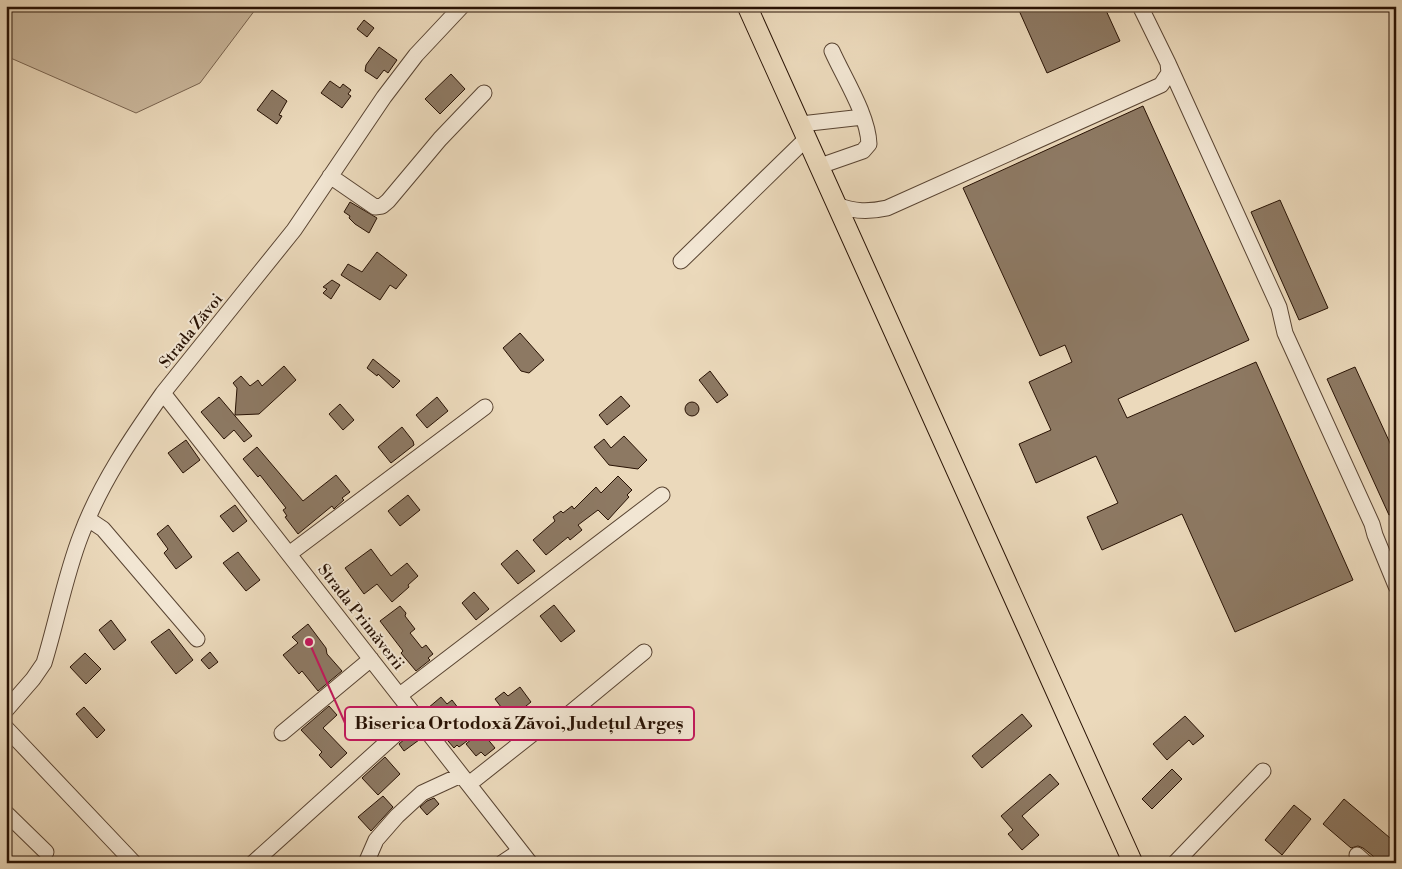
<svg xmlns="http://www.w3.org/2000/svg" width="1402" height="869" viewBox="0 0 1402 869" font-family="'Libre Bodoni',serif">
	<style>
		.green { fill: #cab79c; stroke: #796450 }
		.building { fill: #8d7963; stroke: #281204 }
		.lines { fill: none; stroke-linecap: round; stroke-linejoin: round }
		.minor-casing { stroke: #594432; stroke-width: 17 }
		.major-casing { stroke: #281204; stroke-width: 21 }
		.minor { stroke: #f2e6d3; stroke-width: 15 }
		.major { stroke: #ebd9bb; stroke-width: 19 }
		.labels { text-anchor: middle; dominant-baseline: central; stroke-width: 4; stroke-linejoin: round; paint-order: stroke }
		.street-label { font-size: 16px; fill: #281204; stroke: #f2e6d3 }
		.leader { fill: none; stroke: #c2185b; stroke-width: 2 }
		.callout-dot { fill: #c2185b; stroke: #f2e6d3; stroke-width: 2 }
		.callout { fill: #f2e6d3; stroke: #c2185b; stroke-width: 2 }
		.callout-label { font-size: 18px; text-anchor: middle; font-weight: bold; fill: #281204 }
	</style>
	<rect width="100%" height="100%" fill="#ebd9bb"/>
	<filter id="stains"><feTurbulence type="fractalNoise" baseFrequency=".004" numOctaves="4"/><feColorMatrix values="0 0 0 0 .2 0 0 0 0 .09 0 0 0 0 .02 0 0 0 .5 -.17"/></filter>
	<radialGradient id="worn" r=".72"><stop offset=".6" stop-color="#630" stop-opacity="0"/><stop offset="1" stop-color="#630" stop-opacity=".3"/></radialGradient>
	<path class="green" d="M6,6H258L200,83L136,113L6,56Z"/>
	<path class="building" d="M1017,6H1104L1120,41L1047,73Z
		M364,20L374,28L367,37L357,29Z
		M379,47L397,60L388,73L384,70L377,79L365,71L366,65Z
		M451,74L465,89L440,114L425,99Z
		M330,81L340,88L343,84L351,90L348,94L351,96L342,108L321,93Z
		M272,90L287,101L279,115L282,116L277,124L257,110Z
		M1143,106L1249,340L1118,399L1127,418L1256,362L1353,580L1235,632L1182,514L1102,550L1087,517L1118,503L1096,456L1036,483L1019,444L1051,430L1029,382L1072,362L1065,345L1040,356L963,188Z
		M1280,200L1328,308L1299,320L1251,212Z
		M350,202L377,218L369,233L355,224L349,218L350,216L344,212Z
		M377,252L407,275L396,289L390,285L380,300L341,275L348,264L362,272Z
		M332,280L340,285L331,299L323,293L327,289L323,287Z
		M520,333L544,360L529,373L521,371L503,348Z
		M373,359L400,381L393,388L378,374L377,376L367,368Z
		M284,366L296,380L259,414L235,415L237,388L233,383L241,376L250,386L258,380L262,386Z
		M1355,367L1396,456V512L1389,515L1327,379Z
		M710,371L728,395L717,403L699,380Z
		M621,396L630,406L607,425L599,415Z
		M219,397L252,436L244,442L234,430L224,439L201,412Z
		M437,397L448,411L427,428L416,415Z
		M685 409a7 7 0 1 1 14 0a7 7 0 1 1-14 0Z
		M340,404L354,420L343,430L329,414Z
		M402,427L413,441L414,445L391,463L378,447Z
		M624,436L647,460L638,469L609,465L594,447L604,439L611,448Z
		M186,440L200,460L183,473L168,453Z
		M257,447L303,501L336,475L350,492L342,498L344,500L336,507L334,509L332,506L298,534L285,517L287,516L283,510L286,508L260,475L258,477L243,459Z
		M618,476L632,490L627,495L629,497L617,510L608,520L598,510L578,525L582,530L570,540L568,537L546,555L533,540L555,521L553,517L561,511L563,513L572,506L574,509L596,487L601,493Z
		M408,495L420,510L400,526L388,511Z
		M235,505L247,521L233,532L220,516Z
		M168,525L192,557L176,569L164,553L168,549L157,534Z
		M371,549L391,576L407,563L418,576L408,585L409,587L392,602L377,584L364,594L345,568Z
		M517,550L535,571L518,584L501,564Z
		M238,552L260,580L246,591L223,563Z
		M474,592L489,609L476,620L462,603Z
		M554,605L575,631L561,642L540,616Z
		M400,606L406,613L405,616L415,629L410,633L422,648L426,645L433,654L428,658L430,660L416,671L401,653L403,651L380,621Z
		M111,620L126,640L114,650L99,630Z
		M308,624L326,648L327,654L342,671L318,691L302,671L299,674L283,655L298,643L292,637Z
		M169,629L193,660L176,674L151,642Z
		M210,652L218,662L209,669L201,660Z
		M85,653L101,669L86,684L70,667Z
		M520,687L531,702L510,719L495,699L504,692L508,696Z
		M441,697L447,704L452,700L462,713L455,719L471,738L459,747L457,745L454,748L448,741L450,739L432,717L434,715L428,708Z
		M329,706L337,715L323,728L347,753L331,768L319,755L322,752L301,730Z
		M84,707L105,730L97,738L76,714Z
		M1022,714L1032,726L982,768L972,756Z
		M1185,716L1204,736L1193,745L1189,740L1167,760L1153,744Z
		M481,731L495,748L485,756L481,752L476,756L466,744Z
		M413,732L419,740L404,751L399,744Z
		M385,757L400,774L378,795L362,778Z
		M1172,769L1182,779L1152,809L1142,799Z
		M1050,774L1059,784L1022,816L1039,835L1022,850L1008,834L1013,830L1001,816Z
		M383,796L393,807L371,831L358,817Z
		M434,798L439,804L427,815L420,807L427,801Z
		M1344,799L1396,843V863H1375L1373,856L1363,848L1358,846L1351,848L1323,824Z
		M1294,805L1311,819L1282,855L1265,840Z"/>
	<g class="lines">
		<g class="minor-casing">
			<path id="minor" d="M1168,63L1279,307L1285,333L1372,524L1375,535L1396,586
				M801,124L863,117
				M820,166L863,151L869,144C868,115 844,78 832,51
				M330,176L375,207L382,206L388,201L440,139L484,93
				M837,205C854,212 869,212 887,208L1161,85L1169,73L1168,63L1140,6
				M681,261L807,138
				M163,393L530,863
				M88,519L103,529L197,639
				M289,554L485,407
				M400,695L662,495
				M6,710L33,679L44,663C57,621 65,576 81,535C100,484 132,437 163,393L294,230L384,97L416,55L462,6
				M6,728L134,863
				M282,733L371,659
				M469,784L536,731L552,728L644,652
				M6,813L46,852
				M1357,855L1366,863
				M253,863L416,716
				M366,863L376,840L397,816L422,793L461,775
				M502,863L520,851
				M1175,863L1263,771"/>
		</g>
		<g class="major-casing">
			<path id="major" d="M747,6L1133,863"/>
		</g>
		<use href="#minor" class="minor"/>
		<use href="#major" class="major"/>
	</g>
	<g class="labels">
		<g class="street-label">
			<text transform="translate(191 331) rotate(-51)">Strada Zăvoi</text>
			<text transform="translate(361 617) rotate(52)">Strada Primăverii</text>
		</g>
	</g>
	<path class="leader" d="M309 642L345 723"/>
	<circle class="callout-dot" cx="309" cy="642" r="5"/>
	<rect class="callout" x="345" y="707" width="349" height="33" rx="5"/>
	<g class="callout-label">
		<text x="519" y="729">Biserica Ortodoxă Zăvoi, Județul Argeș</text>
	</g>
	<rect width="1402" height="869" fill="none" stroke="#ebd9bb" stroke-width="25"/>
	<rect x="8" y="8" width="1387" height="854" fill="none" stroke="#281204" stroke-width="2.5"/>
	<rect x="12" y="12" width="1377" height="844" fill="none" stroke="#281204"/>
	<rect width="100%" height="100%" filter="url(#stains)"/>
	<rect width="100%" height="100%" fill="url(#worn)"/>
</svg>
